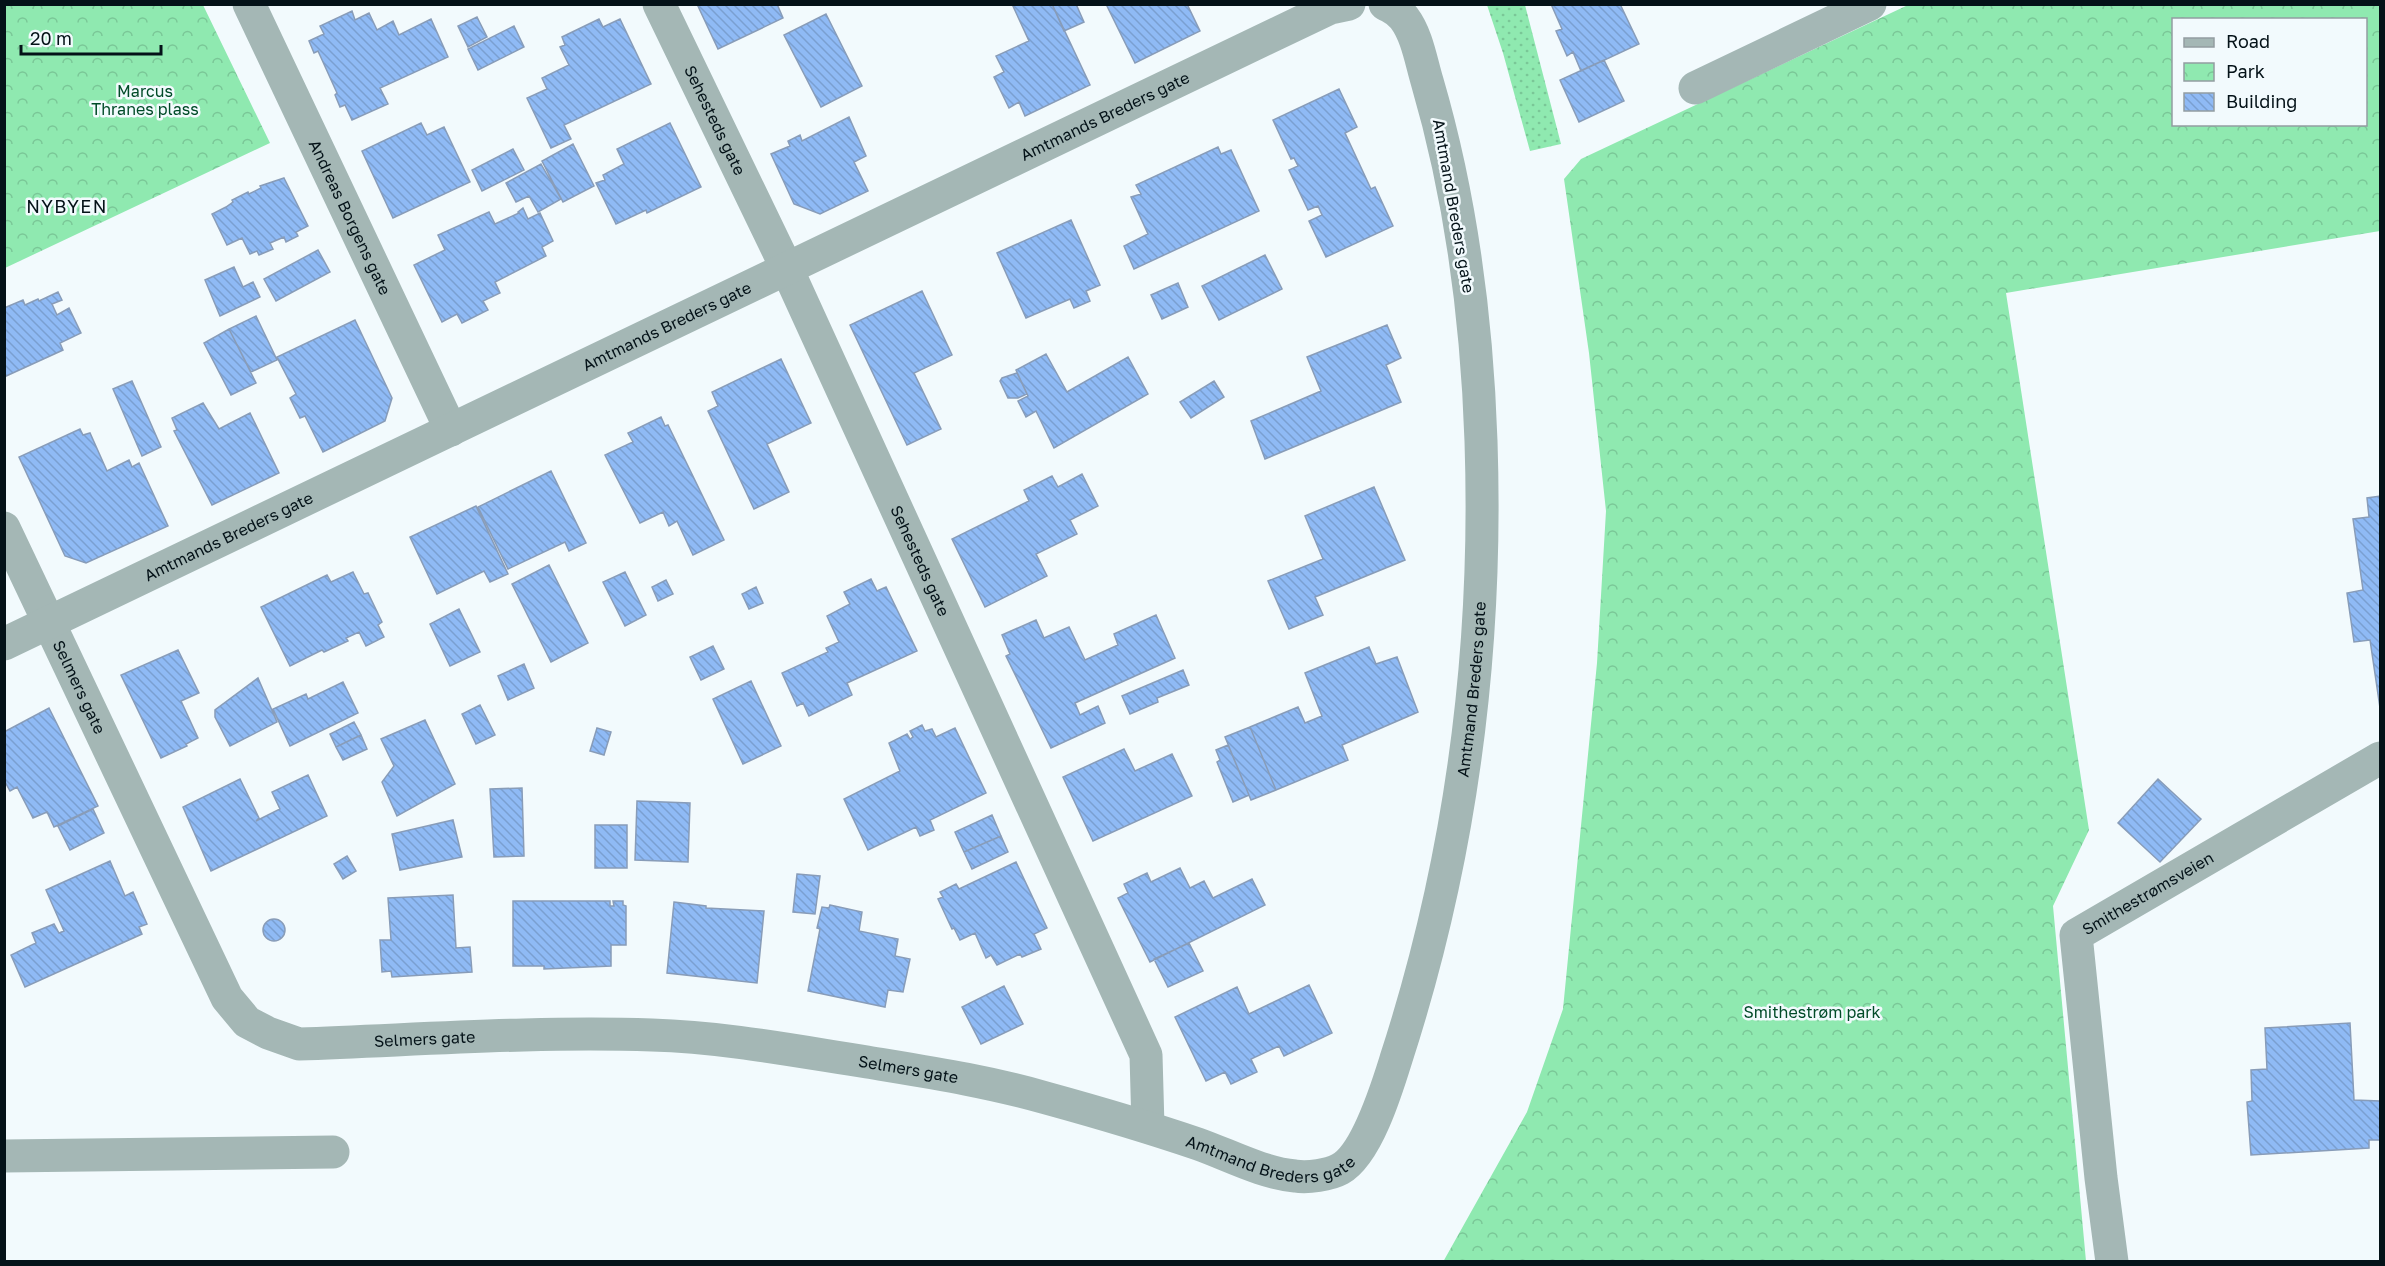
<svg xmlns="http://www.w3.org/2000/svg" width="2385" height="1266" viewBox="0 0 2385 1266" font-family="'Golos Text',sans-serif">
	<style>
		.grass { fill: url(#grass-dots) }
		.park { fill: url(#park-crowns); fill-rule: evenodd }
		.building { fill: url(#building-back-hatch); stroke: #889cb8; stroke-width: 1.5 }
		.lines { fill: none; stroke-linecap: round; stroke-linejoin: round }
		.minor { stroke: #a4b7b5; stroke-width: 33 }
		.labels { text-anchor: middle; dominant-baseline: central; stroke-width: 5; stroke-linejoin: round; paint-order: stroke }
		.park-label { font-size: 16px; fill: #004b28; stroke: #f2fafd }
		.street-label { font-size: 16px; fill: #041218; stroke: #f2fafd }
		.neighbourhood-label { font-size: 18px; letter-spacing: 1.5px; fill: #041218; stroke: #f2fafd }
	</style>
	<defs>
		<pattern id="grass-dots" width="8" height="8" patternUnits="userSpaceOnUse" patternTransform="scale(1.5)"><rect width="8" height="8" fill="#8fe9b0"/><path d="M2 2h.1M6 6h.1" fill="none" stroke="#7ac797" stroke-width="1.8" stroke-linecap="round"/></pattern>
		<pattern id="park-crowns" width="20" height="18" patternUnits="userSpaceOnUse" patternTransform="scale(1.5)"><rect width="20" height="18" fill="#8fe9b0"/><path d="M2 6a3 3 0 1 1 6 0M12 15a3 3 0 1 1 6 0" fill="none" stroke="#7ac797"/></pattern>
		<pattern id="building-back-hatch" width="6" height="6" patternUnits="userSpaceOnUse" patternTransform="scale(1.5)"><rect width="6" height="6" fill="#8fbaf5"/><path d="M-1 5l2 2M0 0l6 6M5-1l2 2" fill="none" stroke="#7a9fd1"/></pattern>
	</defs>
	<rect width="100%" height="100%" fill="#f2fafd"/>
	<path class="grass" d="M1487,5H1525L1561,144L1530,151L1503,53Z"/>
	<path class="park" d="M4,5H203L270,143L5,268Z
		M1908,5H2380V231L2006,293L2089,830L2053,906L2086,1261L1443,1262L1527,1112L1563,1009L1597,663L1606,511L1589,353L1564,179L1581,159ZM2174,20H2366V124H2174Z"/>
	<path class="building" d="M697,4H777L783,18L718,49Z
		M1012,4H1052L1090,85L1025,116L1019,102L1009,108L994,77L1004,72L996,56L1029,41Z
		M1052,4H1076L1084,22L1064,31Z
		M1106,4H1187L1200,31L1135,63Z
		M1551,4H1620L1639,44L1581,71L1573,52L1567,56L1556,31L1562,29Z
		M352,11L355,20L369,13L377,30L393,21L399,35L431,19L448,57L380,88L388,104L352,120L345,105L340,107L335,95L337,93L318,51L314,53L309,41L324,34L320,26Z
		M826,14L862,86L821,107L784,35Z
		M477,17L487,37L468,47L458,26Z
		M599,19L603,27L620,19L651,84L564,125L571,139L551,148L527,98L547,89L542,78L569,65L560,47L565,45L562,37Z
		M514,26L524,47L478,70L468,49Z
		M1604,60L1624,101L1579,122L1560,80Z
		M1339,89L1357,127L1345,133L1371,189L1375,187L1393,226L1326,257L1309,221L1322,215L1318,206L1308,210L1289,170L1298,166L1294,158L1291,159L1273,120Z
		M849,117L866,156L854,162L868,191L820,214L794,204L771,154L790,146L788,141L800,135L802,141Z
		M421,123L427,135L444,127L470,182L393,218L362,151Z
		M670,123L701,187L647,213L646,210L616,224L596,183L605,180L603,175L624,164L617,149Z
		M573,144L594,186L563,202L542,161Z
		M1218,147L1221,154L1231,150L1259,211L1134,269L1124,246L1148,234L1131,197L1141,194L1136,185Z
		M513,149L524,170L482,191L472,170Z
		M541,164L561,199L538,212L529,196L516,202L506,183Z
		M284,178L308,226L296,232L298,236L286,242L284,237L270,243L273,249L259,255L257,251L250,254L242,238L227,245L212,214L226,207L233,202L232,200L248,192L249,194L261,188L260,186Z
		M523,208L528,219L540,213L553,241L542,247L546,256L495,282L500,293L483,301L488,310L462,323L457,314L442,322L414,265L445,250L438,235L489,212L495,224L519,213L518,212Z
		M1071,220L1100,285L1086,291L1090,301L1074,308L1070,299L1026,318L997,253Z
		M318,250L330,272L276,301L264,279Z
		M1265,255L1282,289L1219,320L1202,286Z
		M234,267L243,287L253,282L260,297L220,316L205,280Z
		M1178,283L1188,307L1162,319L1151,295Z
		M922,291L952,355L914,373L941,429L907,445L850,325Z
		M58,292L62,300L52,304L57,315L69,308L81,333L60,343L63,350L4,377V308L23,300L25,305L38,299L39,301Z
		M256,316L277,360L251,372L229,329Z
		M355,320L392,398L385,421L323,452L305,416L300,418L290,398L296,394L277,357Z
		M1387,325L1401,358L1386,365L1401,402L1265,459L1251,421L1321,391L1307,357Z
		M229,329L256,383L231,395L204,343Z
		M1046,354L1067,392L1128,357L1148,394L1054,448L1036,411L1026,417L1018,401L1028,396L1016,370Z
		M781,359L811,423L767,444L789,492L754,509L708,411L718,406L712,392Z
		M1017,373L1027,394L1018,398H1008L1000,381L1002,378Z
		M132,381L161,447L142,456L113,389Z
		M1214,381L1224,397L1191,418L1180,402Z
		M203,403L219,429L250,413L279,473L212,505L174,431L177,430L172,418Z
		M661,417L665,426L668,425L724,540L693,555L677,521L669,526L663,512L640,523L605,455L633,442L628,433Z
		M80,429L83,435L90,433L107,471L129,460L132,467L139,463L168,526L86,563L65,556L19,457Z
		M551,471L586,543L569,551L565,542L508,569L478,507Z
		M1082,474L1098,506L1070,520L1077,534L1036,554L1047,576L985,607L952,539L1029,501L1024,490L1052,476L1058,487Z
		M1374,487L1405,560L1315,597L1323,615L1289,629L1268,581L1323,559L1305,516Z
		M2380,496V708L2370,640L2354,642L2347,593L2363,590L2353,519L2369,517L2367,498Z
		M476,506L508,574L490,582L484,571L437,594L410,537Z
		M549,565L588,643L551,662L512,584Z
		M353,572L364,594L368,593L382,622L378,625L384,637L366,646L359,632L346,638L348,641L324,652L322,650L290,666L261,607L327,575L331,582Z
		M625,572L646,615L625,626L603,582Z
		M871,579L877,591L886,587L917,651L847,683L852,695L809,716L803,703L797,706L782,673L828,652L826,648L839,642L827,616L850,604L844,592Z
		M666,580L673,594L658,601L652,587Z
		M756,587L763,603L749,609L742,594Z
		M459,609L480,652L450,666L430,624Z
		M1156,615L1175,658L1075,703L1080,715L1098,706L1105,723L1051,748L1006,656L1010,654L1002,635L1036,620L1044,638L1069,627L1085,660L1118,645L1114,634Z
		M713,646L724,669L701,680L690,657Z
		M1369,647L1376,664L1397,657L1418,712L1342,745L1348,760L1276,790L1250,727L1298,707L1305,723L1322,716L1305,673Z
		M178,650L199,693L181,701L198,738L186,744L187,746L161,758L121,675Z
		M524,664L534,688L508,700L498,676Z
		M1183,670L1189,685L1157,698L1158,702L1130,714L1122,696Z
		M258,678L277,722L230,746L215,717V710Z
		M751,681L781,746L743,764L713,699Z
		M343,682L358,713L290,746L273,709L306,694L308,699Z
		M480,705L495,735L476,744L462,714Z
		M49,708L98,806L54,827L47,812L33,818L17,787L10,791L4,780V732Z
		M425,720L455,784L397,816L382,782L394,766L381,739Z
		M354,722L361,735L336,747L330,734Z
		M922,725L925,731L932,729L936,737L955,728L986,793L930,820L934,830L920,836L916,827L868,850L844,799L900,771L889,743L907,734L910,739L913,737L910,731Z
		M1250,727L1276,790L1251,800L1225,737Z
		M597,728L611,732L604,755L590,751Z
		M361,735L367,749L343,760L336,747Z
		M1228,745L1249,795L1233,802L1217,762L1220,760L1216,750Z
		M1124,749L1135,771L1172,754L1192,796L1093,841L1063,777Z
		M308,775L327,816L211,871L183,807L240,779L259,818L256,821L280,809L272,792Z
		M2158,779L2201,819L2160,862L2118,823Z
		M522,788L524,856L494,857L490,789Z
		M637,801L690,803L688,862L635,860Z
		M93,809L104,833L70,850L58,826Z
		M992,815L1001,836L964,852L955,832Z
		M453,820L462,857L400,870L392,834Z
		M595,825H627V868H595Z
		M1001,836L1008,852L972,869L964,852Z
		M347,856L356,871L343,879L334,864Z
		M110,861L125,896L133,892L147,924L139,927L142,934L25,987L11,955L36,943L32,933L54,924L59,933L64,931L46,890Z
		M1016,862L1047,928L1034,934L1041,949L1022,957L1020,954L997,965L991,955L986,958L975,933L960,940L954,928L952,929L938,899L943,897L940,892L956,884L959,889Z
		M1180,868L1190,888L1204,881L1213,898L1252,879L1265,905L1150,962L1118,898L1128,893L1124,884L1147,873L1151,882Z
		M797,874L820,876L815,914L793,912Z
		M453,895L456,948L470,947L472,972L392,977L391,971L382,972L380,940H391L388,898Z
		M513,901H610V906H614L613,901H623V905L626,906V945H611V966L544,969V966H513Z
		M674,902L706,906V908L764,911L757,983L667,973Z
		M830,905L862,912L859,931L898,939L895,956L910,959L903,992L888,990L885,1007L808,991L820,929L817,928L822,907L829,908Z
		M263 930a11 11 0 1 1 22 0a11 11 0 1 1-22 0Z
		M1189,943L1203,971L1168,987L1154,959Z
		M1309,985L1332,1033L1284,1056L1279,1046L1251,1059L1257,1072L1231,1084L1225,1072L1206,1081L1175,1017L1237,987L1249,1014Z
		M1004,986L1023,1024L981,1044L962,1007Z
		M2350,1023L2354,1100L2380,1101V1140H2369V1148L2251,1155L2247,1102L2252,1101L2251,1070L2267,1069L2265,1028Z"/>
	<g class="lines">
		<g class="minor">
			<path id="s1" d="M249,4L451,430"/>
			<path id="s2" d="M659,4L787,269L1146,1055L1148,1127"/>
			<path d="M1695,88L1870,4"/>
			<path id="s3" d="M4,528L227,998L247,1022L268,1033L299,1044C416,1040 534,1031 652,1035C724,1037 796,1051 867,1062C927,1072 987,1081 1046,1098C1097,1112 1148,1127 1198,1144C1229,1155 1262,1173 1295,1176C1308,1178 1329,1175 1340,1169C1367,1154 1387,1088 1396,1059C1461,859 1488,651 1481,441C1477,321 1461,197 1427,81C1421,61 1417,35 1404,18C1398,10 1394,9 1385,4"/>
			<path id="s4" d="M4,644L1330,8L1349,4"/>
			<path d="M4,1156L333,1152"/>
			<path id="s5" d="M2112,1262L2101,1178L2076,935L2380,758"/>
		</g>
	</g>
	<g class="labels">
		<g class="park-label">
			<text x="145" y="91">Marcus<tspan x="145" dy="18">Thranes plass</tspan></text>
			<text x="1812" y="1012">Smithestrøm park</text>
		</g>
		<g class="street-label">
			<text stroke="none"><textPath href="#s4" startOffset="1221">Amtmands Breders gate</textPath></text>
			<text stroke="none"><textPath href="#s2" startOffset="129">Sehesteds gate</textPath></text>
			<text transform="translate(1454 206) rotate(80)">Amtmand Breders gate</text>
			<text stroke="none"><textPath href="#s1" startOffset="236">Andreas Borgens gate</textPath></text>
			<text stroke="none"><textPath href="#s4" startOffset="735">Amtmands Breders gate</textPath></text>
			<text stroke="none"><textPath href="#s4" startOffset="249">Amtmands Breders gate</textPath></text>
			<text stroke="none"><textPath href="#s2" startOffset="615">Sehesteds gate</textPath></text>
			<text stroke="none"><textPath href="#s3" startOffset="176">Selmers gate</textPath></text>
			<text stroke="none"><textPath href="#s3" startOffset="2172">Amtmand Breders gate</textPath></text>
			<text stroke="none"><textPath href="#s5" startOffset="412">Smithestrømsveien</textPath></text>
			<text stroke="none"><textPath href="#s3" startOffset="734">Selmers gate</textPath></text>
			<text stroke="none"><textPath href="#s3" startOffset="1220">Selmers gate</textPath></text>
			<text stroke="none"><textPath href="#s3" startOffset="1596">Amtmand Breders gate</textPath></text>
		</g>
		<g class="neighbourhood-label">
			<text x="67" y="206">NYBYEN</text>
		</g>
	</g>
	<rect width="2385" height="1266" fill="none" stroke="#041218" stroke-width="12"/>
	<rect x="2172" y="18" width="195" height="108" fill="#f2fafd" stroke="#939da1" stroke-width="1.5"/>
	<rect x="2184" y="38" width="30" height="9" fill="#a4b7b5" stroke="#939da1" stroke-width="1.5"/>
	<text x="2226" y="48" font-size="18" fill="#041218">Road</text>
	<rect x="2184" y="63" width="30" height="18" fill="url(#park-crowns)" stroke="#939da1" stroke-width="1.5"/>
	<text x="2226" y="78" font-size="18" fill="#041218">Park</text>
	<rect x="2184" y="93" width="30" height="18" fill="url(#building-back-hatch)" stroke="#939da1" stroke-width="1.5"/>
	<text x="2226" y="108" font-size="18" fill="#041218">Building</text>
	<path d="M21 45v9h140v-9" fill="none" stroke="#041218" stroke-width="3"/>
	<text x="30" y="45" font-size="18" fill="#041218" stroke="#f2fafd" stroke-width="4.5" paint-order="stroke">20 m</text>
</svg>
